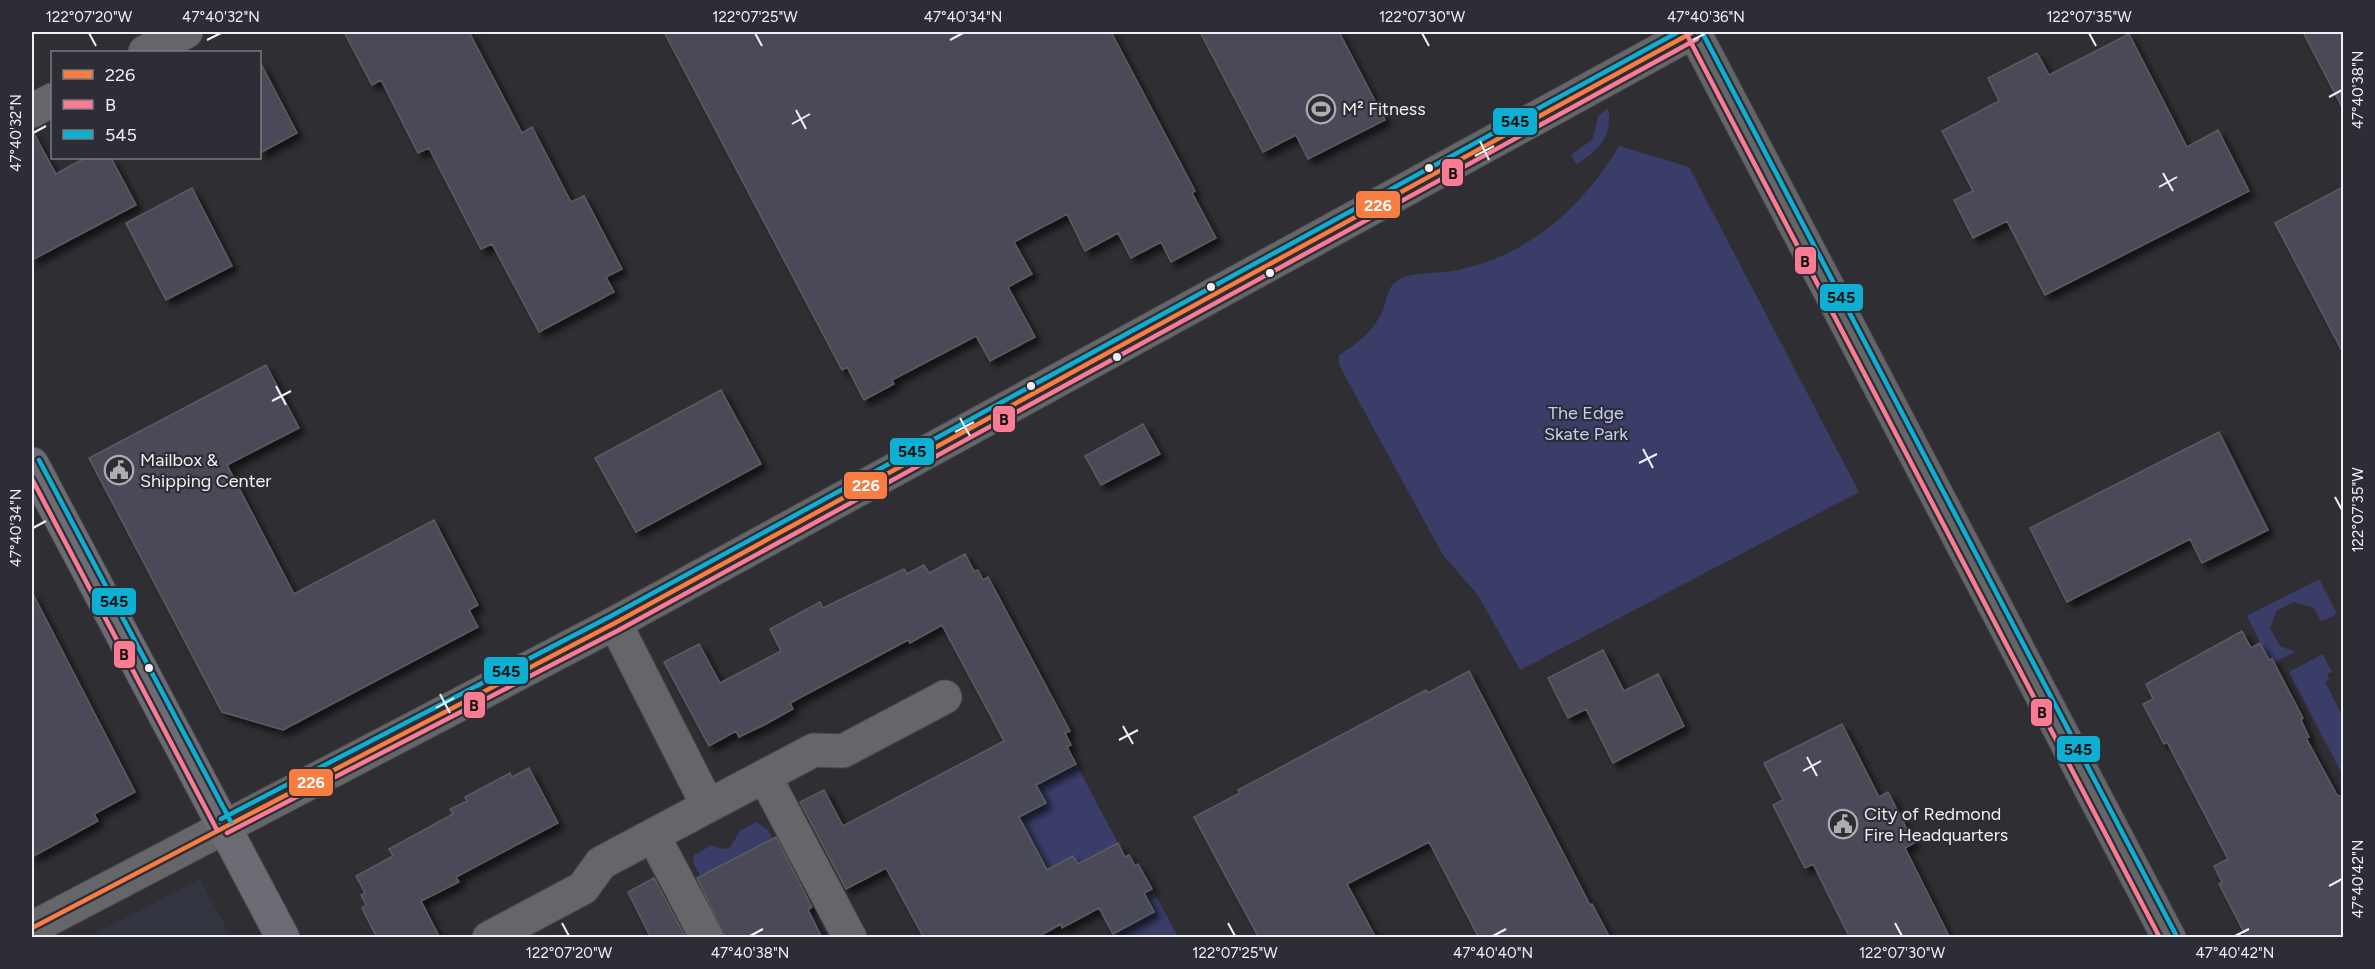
<svg xmlns="http://www.w3.org/2000/svg" width="2375" height="969" viewBox="0 0 2375 969" font-family="Figtree,sans-serif">
	<style>
		.built { fill: #32343f }
		.green { fill: #393d68 }
		.building { fill: #494a58; stroke: #5b5c5f; stroke-width: 1.5; filter: url(#shadow) }
		.lines { fill: none; stroke-linecap: round; stroke-linejoin: round }
		.minor-casing { stroke: #4b4b4f; stroke-width: 35 }
		.tertiary-casing { stroke: #4b4b4f; stroke-width: 35 }
		.primary-casing { stroke: #4b4b4f; stroke-width: 35 }
		.minor { stroke: #656669; stroke-width: 33 }
		.tertiary { stroke: #656669; stroke-width: 33 }
		.primary { stroke: #6c6d74; stroke-width: 33 }
		.bus-1-casing { stroke: #2d2e35; stroke-width: 9 }
		.bus-2-casing { stroke: #2d2e35; stroke-width: 9 }
		.bus-3-casing { stroke: #2d2e35; stroke-width: 9 }
		.bus-1 { stroke: #f77d43; stroke-width: 4.5 }
		.bus-2 { stroke: #fa7b92; stroke-width: 4.5 }
		.bus-3 { stroke: #0dafd3; stroke-width: 4.5 }
		.ticks { fill: none; stroke: #eff0f5; stroke-width: 2 }
		.bus-dot { fill: #eff0f5; stroke: #2d2e35; stroke-width: 2 }
		.labels { text-anchor: middle; dominant-baseline: central; stroke-width: 4.5; stroke-linejoin: round; paint-order: stroke }
		.poi-label { font-size: 18px; fill: #eff0f5; stroke: #2d2e35; text-anchor: start }
		.park-label { font-size: 18px; fill: #c5ccf6; stroke: #2d2e35 }
		.line-badge { stroke: #2d2e35; stroke-width: 2 }
		.badge-label { font-size: 16px; text-anchor: middle; font-weight: bold; fill: #fff }
		.pale-badge-label { font-size: 16px; text-anchor: middle; font-weight: bold; fill: #111 }
		.neatline { fill: none; stroke: #eff0f5; stroke-width: 2 }
		.ticks-label { font-size: 15px; text-anchor: middle; fill: #eff0f5 }
	</style>
	<defs>
		<filter id="shadow"><feDropShadow dx="5.5" dy="5.5" stdDeviation="3" flood-color="#0009"/></filter>
	</defs>
	<rect width="100%" height="100%" fill="#2f2f33"/>
	<path class="built" d="M200,879L231,937H89Z"/>
	<path class="green" d="M1608,108C1613,135 1600,151 1576,164L1571,155L1593,139L1598,116Z
		M1619,146L1689,167L1859,492L1520,670L1478,595L1443,555L1339,365V355C1358,344 1374,330 1383,310C1388,298 1386,287 1400,279C1415,271 1441,274 1458,270C1529,255 1583,207 1619,146Z
		M2319,579L2337,614L2321,622L2314,608L2294,602L2277,610L2270,628L2280,646L2295,652L2275,662L2273,659L2269,660L2247,616Z
		M2323,654L2332,672L2327,674L2329,679L2325,682L2343,717L2344,771L2341,772L2289,672Z
		M1076,764L1118,843L1078,864L1073,856L1034,876L937,937H923L890,876L1046,803L1036,785Z
		M756,822L768,830L824,937H732L693,862L694,855L712,845L722,849L730,848L740,831Z
		M1152,889L1178,937H1115L1113,934L1154,912L1144,893Z"/>
	<path class="building" d="M344,32H469L522,133L532,127L571,202L584,196L622,269L606,277L614,292L539,332L492,244L481,249L429,148L418,153L381,80L372,85Z
		M664,32H1111L1195,191L1192,193L1216,238L1171,262L1161,242L1131,258L1118,233L1085,251L1067,214L1014,242L1032,274L1008,287L1035,337L990,361L976,336L892,380L894,384L864,400L847,367L842,370Z
		M1200,32H1339L1385,120L1308,159L1296,135L1263,152Z
		M2303,32H2343V109Z
		M2129,34L2187,147L2218,130L2249,191L2045,295L2007,221L1973,238L1954,200L1973,191L1942,131L1999,101L1988,78L2037,53L2049,75Z
		M260,62L297,133L260,153Z
		M32,130L56,174L85,158H111L136,205L32,260Z
		M2343,187V353L2275,223Z
		M192,188L232,266L166,300L126,223Z
		M266,365L299,428L227,465L294,594L434,520L478,605L469,610L478,627L283,730L222,712L89,458Z
		M721,390L761,464L636,532L595,458Z
		M1143,424L1160,454L1101,485L1085,456Z
		M2219,432L2268,530L2202,563L2190,539L2067,602L2030,528Z
		M965,554L974,571L978,570L983,580L988,577L1070,731L1065,733L1071,745L1067,747L1076,764L1036,785L1046,803L1019,817L1047,870L1073,856L1078,864L1118,843L1125,857L1129,855L1135,866L1138,864L1152,889L1144,893L1154,912L1113,934L1099,908L1062,928L1061,924L1036,938H924L886,868L846,889L800,802L824,790L843,826L1004,741L942,625L910,643L908,640L790,703L793,709L764,725L739,737L736,731L709,746L664,662L699,644L720,683L781,651L770,629L820,602L823,608L904,569L907,574L924,565L929,573Z
		M32,592L135,792L94,814L98,821L32,857Z
		M2242,631L2251,648L2260,643L2269,660L2272,659L2303,718L2301,720L2309,737L2306,738L2337,795L2343,797V938H2247L2219,884L2222,882L2214,866L2228,859L2167,742L2164,744L2143,704L2153,699L2146,684Z
		M1603,650L1624,691L1658,674L1684,726L1613,763L1586,709L1568,718L1548,678Z
		M1469,671L1590,905L1592,904L1610,938H1479L1429,842L1347,884L1376,938H1259L1194,817L1240,793L1238,790L1426,690L1428,693Z
		M1842,724L1879,797L1888,792L1914,843L1905,848L1950,938H1850L1813,864L1805,868L1773,805L1783,800L1764,763Z
		M529,768L558,823L456,877L459,882L421,901L440,938H377L362,908L366,905L361,895L365,893L356,876L393,856L389,849L453,814L450,809L467,801L465,797L510,773L512,777Z
		M776,837L812,907L808,910L822,938H726L697,878Z
		M654,878L686,938H651L628,892Z"/>
	<g class="lines">
		<g class="minor-casing">
			<path id="minor" d="M145,52L186,32
				M32,111L52,100
				M615,623L708,806
				M765,777L850,938
				M653,835L707,938
				M489,938L583,888L601,863L708,806L814,750L843,751L945,697"/>
		</g>
		<g class="tertiary-casing">
			<path id="tertiary" d="M1694,32L2169,938
				M32,928L615,623L1693,32"/>
		</g>
		<g class="primary-casing">
			<path id="primary" d="M32,464L283,938"/>
		</g>
		<use href="#minor" class="minor"/>
		<use href="#tertiary" class="tertiary"/>
		<use href="#primary" class="primary"/>
		<g class="bus-1-casing">
			<path id="bus-1" d="M32,928L615,623L1693,32"/>
		</g>
		<g class="bus-2-casing">
			<path id="bus-2" d="M1687,35L2160,938
				M32,479L217,830
				M227,833L619,630L1697,39"/>
		</g>
		<g class="bus-3-casing">
			<path id="bus-3" d="M1702,32L2176,935
				M39,460L231,822
				M221,819L611,616L1678,32"/>
		</g>
		<use href="#bus-1" class="bus-1"/>
		<use href="#bus-2" class="bus-2"/>
		<use href="#bus-3" class="bus-3"/>
	</g>
	<path class="ticks" d="M89,33L96,46M755,33L762,46M1422,33L1429,46M2089,33L2096,46M207,40L221,33M950,40L963,33M1693,40L1706,33M2329,97L2342,90M796,110L806,129M792,124L810,114M33,133L46,126M1480,141L1489,160M1475,156L1494,146M2163,173L2173,191M2159,187L2177,177M276,386L286,405M272,401L291,391M960,418L970,436M955,432L974,422M1643,449L1653,468M1639,463L1657,454M2335,497L2342,510M33,528L46,521M440,694L450,713M436,708L454,698M1123,726L1133,744M1119,740L1138,730M1807,757L1817,776M1803,771L1821,761M2329,886L2342,879M562,923L569,936M1228,923L1235,936M1895,923L1902,936M750,936L763,929M1493,936L1506,929M2235,936L2249,929"/>
	<defs>
		<g id="stadium-ring" transform="scale(1.5)"><circle r="9.5" fill="#2d2e35" stroke="#acacb1" stroke-width="1.5"/><path d="M0-5a6.5 5 0 1 0 0 10a6.5 5 0 1 0 0-10ZM-3.5-1.8h7v3.6h-7Z" fill="#acacb1"/></g>
		<g id="civic-ring" transform="scale(1.5)"><circle r="9.5" fill="#2d2e35" stroke="#acacb1" stroke-width="1.5"/><path d="M-.6-6.5H3V-4.5H.6V-3L4-1V1h2V6H-6V1h2V-1L-.6-3ZM-1.2 2.5V6h2.4V2.5Z" fill="#acacb1"/></g>
	</defs>
	<g fill-rule="evenodd">
		<use href="#stadium-ring" x="1321" y="109"/>
		<use href="#civic-ring" x="119" y="470"/>
		<use href="#civic-ring" x="1843" y="824"/>
	</g>
	<g class="bus-dot">
		<circle cx="1429" cy="168" r="5"/>
		<circle cx="1270" cy="273" r="5"/>
		<circle cx="1211" cy="287" r="5"/>
		<circle cx="1117" cy="357" r="5"/>
		<circle cx="1031" cy="386" r="5"/>
		<circle cx="149" cy="668" r="5"/>
	</g>
	<g class="labels">
		<g class="poi-label">
			<text x="1342" y="109">M² Fitness</text>
			<text x="140" y="460">Mailbox &amp;<tspan x="140" dy="21">Shipping Center</tspan></text>
			<text x="1864" y="814">City of Redmond<tspan x="1864" dy="21">Fire Headquarters</tspan></text>
		</g>
		<g class="park-label">
			<text x="1586" y="413">The Edge<tspan x="1586" dy="21">Skate Park</tspan></text>
		</g>
	</g>
	<g class="line-badge">
		<rect x="1492" y="107" width="46" height="29" rx="6" fill="#0dafd3"/>
		<rect x="1441" y="158" width="23" height="29" rx="6" fill="#fa7b92"/>
		<rect x="1355" y="190" width="46" height="29" rx="6" fill="#f77d43"/>
		<rect x="1794" y="246" width="23" height="29" rx="6" fill="#fa7b92"/>
		<rect x="1819" y="283" width="45" height="29" rx="6" fill="#0dafd3"/>
		<rect x="992" y="405" width="24" height="28" rx="6" fill="#fa7b92"/>
		<rect x="889" y="437" width="46" height="29" rx="6" fill="#0dafd3"/>
		<rect x="843" y="471" width="45" height="29" rx="6" fill="#f77d43"/>
		<rect x="91" y="587" width="46" height="29" rx="6" fill="#0dafd3"/>
		<rect x="113" y="640" width="23" height="29" rx="6" fill="#fa7b92"/>
		<rect x="483" y="656" width="46" height="29" rx="6" fill="#0dafd3"/>
		<rect x="463" y="691" width="23" height="28" rx="6" fill="#fa7b92"/>
		<rect x="2030" y="698" width="23" height="29" rx="6" fill="#fa7b92"/>
		<rect x="2056" y="735" width="45" height="28" rx="6" fill="#0dafd3"/>
		<rect x="288" y="768" width="46" height="29" rx="6" fill="#f77d43"/>
	</g>
	<g class="badge-label">
		<text x="1378" y="211">226</text>
		<text x="866" y="491">226</text>
		<text x="311" y="788">226</text>
	</g>
	<g class="pale-badge-label">
		<text x="1515" y="127">545</text>
		<text x="1453" y="179">B</text>
		<text x="1805" y="267">B</text>
		<text x="1841" y="303">545</text>
		<text x="1004" y="425">B</text>
		<text x="912" y="457">545</text>
		<text x="114" y="607">545</text>
		<text x="124" y="660">B</text>
		<text x="506" y="677">545</text>
		<text x="474" y="711">B</text>
		<text x="2042" y="718">B</text>
		<text x="2078" y="755">545</text>
	</g>
	<rect width="2375" height="969" fill="none" stroke="#2d2e35" stroke-width="66"/>
	<rect x="51" y="51" width="210" height="108" fill="#2d2e35" stroke="#7b7c82" stroke-width="1.5"/>
	<rect x="63" y="70" width="30" height="9" fill="#f77d43" stroke="#7b7c82" stroke-width="1.5"/>
	<text x="105" y="81" font-size="18" fill="#eff0f5">226</text>
	<rect x="63" y="100" width="30" height="9" fill="#fa7b92" stroke="#7b7c82" stroke-width="1.5"/>
	<text x="105" y="111" font-size="18" fill="#eff0f5">B</text>
	<rect x="63" y="130" width="30" height="9" fill="#0dafd3" stroke="#7b7c82" stroke-width="1.5"/>
	<text x="105" y="141" font-size="18" fill="#eff0f5">545</text>
	<rect x="33" y="33" width="2309" height="903" class="neatline"/>
	<g class="ticks-label">
		<text x="89" y="22">122°07'20"W</text>
		<text x="221" y="22">47°40'32"N</text>
		<text x="755" y="22">122°07'25"W</text>
		<text x="963" y="22">47°40'34"N</text>
		<text x="1422" y="22">122°07'30"W</text>
		<text x="1706" y="22">47°40'36"N</text>
		<text x="2089" y="22">122°07'35"W</text>
		<text transform="translate(2358 90) rotate(-90)" y="5">47°40'38"N</text>
		<text transform="translate(16 133) rotate(-90)" y="5">47°40'32"N</text>
		<text transform="translate(2358 510) rotate(-90)" y="5">122°07'35"W</text>
		<text transform="translate(16 528) rotate(-90)" y="5">47°40'34"N</text>
		<text transform="translate(2358 879) rotate(-90)" y="5">47°40'42"N</text>
		<text x="569" y="958">122°07'20"W</text>
		<text x="750" y="958">47°40'38"N</text>
		<text x="1235" y="958">122°07'25"W</text>
		<text x="1493" y="958">47°40'40"N</text>
		<text x="1902" y="958">122°07'30"W</text>
		<text x="2235" y="958">47°40'42"N</text>
	</g>
</svg>
